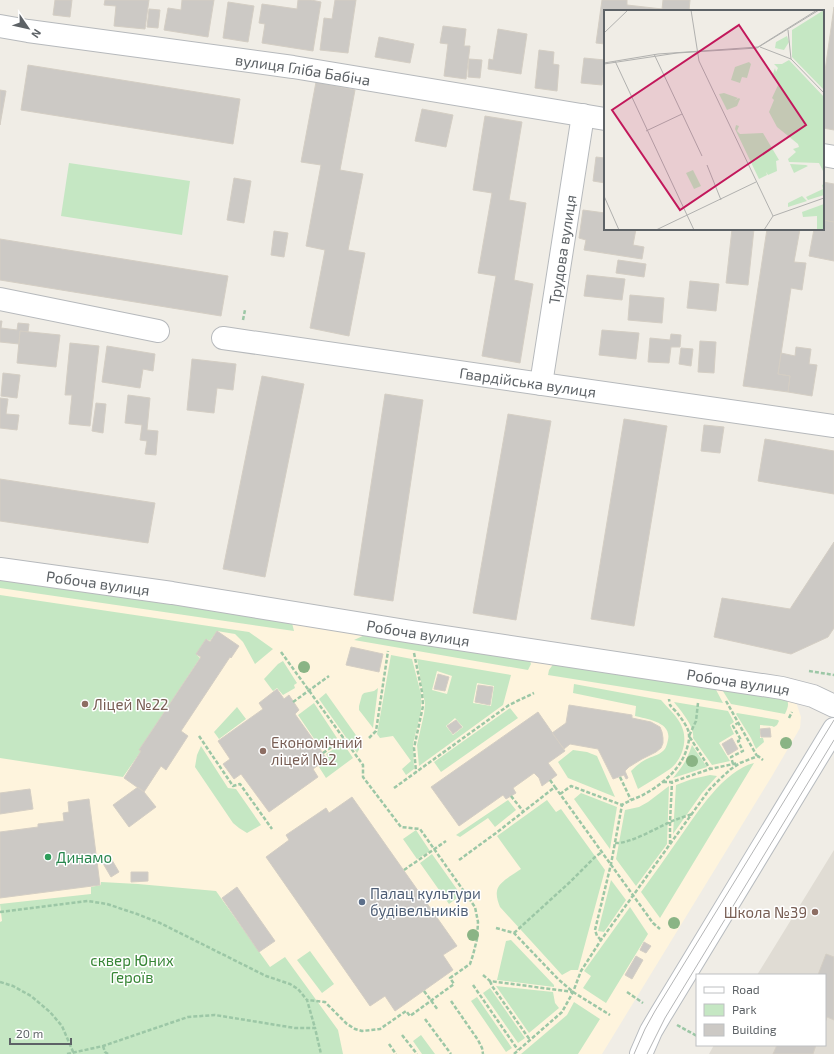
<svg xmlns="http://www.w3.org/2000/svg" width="834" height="1054" viewBox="0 0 834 1054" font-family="'Exo 2',sans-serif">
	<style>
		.commercial { fill: #fef4dd }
		.education { fill: #e0dcd4 }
		.green { fill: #c5e7c3; fill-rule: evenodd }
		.building { fill: #ccc9c5; stroke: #d4cec4 }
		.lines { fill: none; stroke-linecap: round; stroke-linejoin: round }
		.street-casing { stroke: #b6b9bc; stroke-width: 24 }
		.secondary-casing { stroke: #b7bbbf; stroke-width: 24 }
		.path { stroke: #9cc7a6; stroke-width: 2.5; stroke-dasharray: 4 2; stroke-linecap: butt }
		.street { stroke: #fff; stroke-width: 22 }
		.secondary { stroke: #fff; stroke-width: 22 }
		.tram { stroke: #b4b5b6; stroke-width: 1 }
		.tree { fill: #8ab485 }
		.education-dot { fill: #8d6e63; stroke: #fff; stroke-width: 1.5 }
		.leisure-dot { fill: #2e9e5b; stroke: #fff; stroke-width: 1.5 }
		.service-dot { fill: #5c6f8a; stroke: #fff; stroke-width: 1.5 }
		.labels { text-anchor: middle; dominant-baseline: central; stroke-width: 3; stroke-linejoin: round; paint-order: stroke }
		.street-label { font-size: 15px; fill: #5d6266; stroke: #fff }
		.education-label { font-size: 15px; fill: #785e54; stroke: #fff; text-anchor: start }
		.leisure-label { font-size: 15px; fill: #27864d; stroke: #fff; text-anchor: start }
		.service-label { font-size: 15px; fill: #4e5e75; stroke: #fff; text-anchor: start }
		.park-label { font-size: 15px; fill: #378536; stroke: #fff }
		.inset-road { fill: none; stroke: #b1b1af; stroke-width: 1 }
		.view { fill: #c2185b; fill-opacity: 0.15; stroke: #c2185b; stroke-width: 2 }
		.inset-edge { fill: none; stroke: #5d6266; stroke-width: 2 }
	</style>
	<rect width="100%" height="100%" fill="#f0ede6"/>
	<path class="commercial" d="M0,578L292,623L526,657L796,702L801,717L800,728L772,776L602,1054H0Z"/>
	<path class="education" d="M834,850V1054H709L714,1045H825V975H757Z"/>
	<path class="green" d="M69,163L190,181L182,235L61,216Z
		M0,578L292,623L294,631L0,588Z
		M0,595L249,632L273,649L255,664L243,642L235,634L217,631L210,641L206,639L196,654L200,658L139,750L141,751L123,777L0,758Z
		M367,634L530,661L531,664L528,670L354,640Z
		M391,655L412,659L421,694V711L413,744L414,769L406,775L402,769L411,761L393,736L380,738L377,734Z
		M417,659L511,675L503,705L419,766L417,745L424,714L425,704ZM437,671L452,676L447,694L432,690ZM477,683L494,686L491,706L473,703ZM455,718L463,727L453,735L446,726Z
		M283,661L297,683L294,685L295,688L283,695L277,688L273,691L264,679L278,664Z
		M554,663L714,686L723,703L548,675L549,670Z
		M574,684L661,700C667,707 679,718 682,727C688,741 682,760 670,769C660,776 649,782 638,789L631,771C637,765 642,761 649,758C653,756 659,755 663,751C666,749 667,744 668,740C672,722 647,719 635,716L636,706L573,693Z
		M378,688L373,728L359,710V706L362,695L364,693L374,691Z
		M721,688L785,697C790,703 788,707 785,714L731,704Z
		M326,693L358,738C361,744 361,747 357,753L319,699Z
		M674,702L728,711L734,722L730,725L734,734L719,743L730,761L712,765L693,738C695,727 681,711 674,702Z
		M314,703L337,738L321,749L298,715Z
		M237,707L246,719L219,739L214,732Z
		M510,708L518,718L441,772L434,762Z
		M737,713L778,720L779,721L777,725L774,727L772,726L760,725V738H763L764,742L756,749L751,738L736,714Z
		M343,743L353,758L326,778L319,767L329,759L326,754Z
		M692,745L707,767L673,778C683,766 687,760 692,745Z
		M201,746L228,788L236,789L261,825L247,833L239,828L233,823L195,767L197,755Z
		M573,750L587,752L597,756L615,797L568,778L558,762Z
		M754,763L660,918L641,892C654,874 667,856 680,837C698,812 723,771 754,763Z
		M710,775L717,776L702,793L673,834L676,785L692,779Z
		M669,786L667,844L636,886L616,859L625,810L639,807L648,802Z
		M581,793L617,807L610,849L574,799Z
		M508,800L516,810L495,827L488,818L460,837L456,835Z
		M547,800L556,812L561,809L605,870L578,970H571L562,975L500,907C498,902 496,896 497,891C498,882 514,874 521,869L497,836Z
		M416,830L430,851L417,859L403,839Z
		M432,854L461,895L449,904L420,863Z
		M611,880L626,900L604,932L598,931Z
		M101,882L138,884L216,891L270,967L285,957L338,1030L343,1054H0V922L2,921L0,904L91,894V887L101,885Z
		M630,907L648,934L606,1003L583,988L591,976L584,971Z
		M511,940L554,985V987L497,980L506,941Z
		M310,951L334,984L322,993L297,960Z
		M496,986L553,992L555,1003L559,1008L529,1033Z
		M490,988L525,1038L518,1043L483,993Z
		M477,997L512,1048L506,1052L471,1001Z
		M574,1002L600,1019L578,1054H521L567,1015Z
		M421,1035L435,1054H422L413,1041Z"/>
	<path class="building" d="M55,0H72L70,17L53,15Z
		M105,0H149L145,29L114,26L116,6L104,5Z
		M182,0H214L208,37L164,30L168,8L181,10Z
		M298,0H311L321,2L313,51L262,43L265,24L259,23L262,4L297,9Z
		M335,0H356L348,53L320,50L324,18L332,19Z
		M602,0H627V5L662,9L663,0H690L689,11H605V44L596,43Z
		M228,2L254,6L248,42L223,38Z
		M834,7V130L823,128V85Z
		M149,9L160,10L158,28L147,27Z
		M443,26L466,29L464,46H470L466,79L444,76L448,44L440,43Z
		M498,29L527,34L521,74L488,69L489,59L493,60Z
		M379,37L414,44L410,63L375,57Z
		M539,50L554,52L553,64L559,65L557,91L535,88Z
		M584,58L605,60L602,85L581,83Z
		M469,59L482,60L480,78L468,77Z
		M28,65L240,99L233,144L21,110Z
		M316,82L355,90L340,170L363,174L348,250L365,253L349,336L310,328L325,250L306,246L321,165L301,162Z
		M0,90L6,91L0,125Z
		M422,109L453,115L446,147L415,141Z
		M485,116L522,122L509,200L526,203L514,280L533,284L520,363L482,356L496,276L478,273L492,193L473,190Z
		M596,157L605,158V183L593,181Z
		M234,178L251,181L244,223L227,220Z
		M823,182L834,184V222L823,220Z
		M583,210L605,213V229H636L633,245L644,247L642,259L584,250L586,240L579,238Z
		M823,220L834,222V261L809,256L814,229H823Z
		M732,229H754L748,285L726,283Z
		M767,229H800L794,262L806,263L802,290L791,288L778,374L790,376L788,392L743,386Z
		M274,231L288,233L284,257L271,255Z
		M0,239L228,276L221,316L0,280Z
		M618,260L646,264L644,277L616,273Z
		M587,275L625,279L622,300L584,296Z
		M690,281L719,284L716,311L687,308Z
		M630,295L664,298L662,323L628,320Z
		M0,321H2L1,328L17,330L18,323L29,324L28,332L20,331L19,344L0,342Z
		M602,330L639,333L636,359L599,355Z
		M20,331L60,335L56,367L17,363Z
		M671,334L681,335L680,347H671L669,363L648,362L650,338L670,340Z
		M700,341L716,342L714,373L698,372Z
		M70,343L99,346L90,426L69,424L72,395H65Z
		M107,346L155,354L153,371L143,369L140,388L102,382Z
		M796,347L811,349L809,364L817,365L812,396L788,392L790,376L778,374L781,353L795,356Z
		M681,348L693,349L691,366L679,364Z
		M192,359L236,364L233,390L217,388L214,413L187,410Z
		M3,373L20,375L17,398L1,396Z
		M262,376L304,384L265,577L223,569Z
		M385,394L423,400L393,601L354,595Z
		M128,395L150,398L147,430L158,431L156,455L145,454L147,441L140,440L142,425L125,423Z
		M0,398L8,399L6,414L19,415L17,430L0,428Z
		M96,403L106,404L103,433L92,431Z
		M508,414L551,421L516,620L473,613Z
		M624,419L667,426L634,626L591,619Z
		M704,425L724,427L720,453L701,451Z
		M765,439L834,451V494L758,481Z
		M0,479L155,503L148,543L0,521Z
		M834,542V628L828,637L791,654L714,637L722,598L790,609Z
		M217,631L239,646L231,658L230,657L181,731L188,736L166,770L161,766L144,792L124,778L141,751L139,750L201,657L196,654L206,639L210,642Z
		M351,647L383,654L379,672L346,665Z
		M438,674L449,677L445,691L434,689Z
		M478,685L493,687L490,705L475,702Z
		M277,689L284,699L289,695L299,710L295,714L327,759L313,769L318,777L269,812L241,774L234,779L223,764L230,759L218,741L263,709L259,703Z
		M569,705L632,715V718L651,722L660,727L662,732L663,738V743L661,748L656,752L642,759L629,767L625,771L628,778L626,779L624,775L613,779L598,749L570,744L564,749L552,733L566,723Z
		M538,712L565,751L548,763L557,775L542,786L539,778L534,773L513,788L516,793L506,799L503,795L459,826L431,787Z
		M456,720L462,727L453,734L447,726Z
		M770,728L771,737H761L760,729Z
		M732,738L738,749L728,755L722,744Z
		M138,787L144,792L156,807L129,827L113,805Z
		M30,789L33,809L0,814V793Z
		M352,797L457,946L443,955L453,970L395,1011L385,996L370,1006L266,857L289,840L286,835L326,808L329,813Z
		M89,799L100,885L0,898V832L38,827V824L64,821L63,813L69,812L68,802Z
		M109,855L119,872L111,877L101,860Z
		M131,872H148V881L131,882Z
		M237,887L275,941L259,952L222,898Z
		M644,942L651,946L646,953L640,950Z
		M826,954L834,957V1020L827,1017L825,1023V975H818Z
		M636,956L643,960L632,979L625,975Z
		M777,1045H816L813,1054H773Z"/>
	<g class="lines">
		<g class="street-casing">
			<g id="street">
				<path id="s1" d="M0,26L28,31L293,67L605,119"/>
				<path d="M823,155L834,157"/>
				<path d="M0,299L158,331"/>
				<path id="s2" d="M223,338L834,426"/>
				<path id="s3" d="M541,384L583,115"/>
				<path id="s4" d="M0,569L172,593L412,632L782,688L813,696L834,706"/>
			</g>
		</g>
		<g class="secondary-casing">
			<path id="secondary" d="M641,1054L651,1031L661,1014L834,729"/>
		</g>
		<path class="path" d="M243,320L245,310
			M281,652L363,765V777L401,827L420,829L475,907L478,922L477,939L473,955L470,964L450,978L454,984L410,1016L406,1011L380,1029L362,1031L355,1029L347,1024L325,1002L307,1000
			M414,653L422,692L423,706L414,748L416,772
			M809,671L834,675
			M726,701L757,756
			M293,702L329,676
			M698,703L696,721L689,736L710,769
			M789,718L792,712
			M199,736L233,786L240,784L272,829
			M369,738L376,731L388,651
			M323,753L344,738
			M733,764L731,757L743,751L738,741L741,740L733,726L738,723
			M620,777L631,800
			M550,780L555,787
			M663,782H672L710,769L738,763
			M394,788L509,705L534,693
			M560,794L571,786L622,805C628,801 634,799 641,796C660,786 681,770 687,748C689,742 690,736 688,730C686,725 682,719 678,714C676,711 672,708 670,705C670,704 669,700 669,699
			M511,796L523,811
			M615,843C629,844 655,829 668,823C676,819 684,817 692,814
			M670,844V822L672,782
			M459,860L496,833L555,787L653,923L660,929
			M404,870L446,841
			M0,912L88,901L107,904L137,914L160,923L266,976L290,984L298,989L307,1000L315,1028
			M496,928L514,933L558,979L573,992L610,1015
			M514,933L570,882L595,857L602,852
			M601,940L597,936L595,930L611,864L622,805
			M483,975L490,981L573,992
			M490,981L492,986L530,1040
			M0,982L13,986L31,996L50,1012L62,1026L74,1054
			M473,985L518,1050
			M424,991L438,1010
			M627,992L643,1003
			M451,1001L478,1040L482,1048L483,1054
			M425,1019L451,1054
			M677,1025L697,1036
			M402,1035L417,1054
			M389,1044L396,1054
			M103,1046L105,1052L108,1054
			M67,1054L103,1046L188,1017L215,1015L295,1028H315L321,1054
			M514,1054L562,1012L573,992L581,971L601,940L709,790L721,778L731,769L740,763L758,756L763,760"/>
		<use href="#street" class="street"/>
		<use href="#secondary" class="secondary"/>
		<path class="tram" d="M634,1054L645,1029L655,1011L834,720
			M647,1054L665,1018L834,740"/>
	</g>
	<g class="tree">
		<circle cx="304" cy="667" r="6"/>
		<circle cx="786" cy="743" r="6"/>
		<circle cx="692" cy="761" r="6"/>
		<circle cx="674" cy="923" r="6"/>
		<circle cx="473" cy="935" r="6"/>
	</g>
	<g class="education-dot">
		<circle cx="85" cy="704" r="4"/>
		<circle cx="263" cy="751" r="4"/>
		<circle cx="815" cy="912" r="4"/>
	</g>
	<circle class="leisure-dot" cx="48" cy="857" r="4"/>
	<circle class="service-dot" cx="362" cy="902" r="4"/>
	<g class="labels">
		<g class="street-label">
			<text stroke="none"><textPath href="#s1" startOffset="306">вулиця Гліба Бабіча</textPath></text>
			<text stroke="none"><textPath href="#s3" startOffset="136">Трудова вулиця</textPath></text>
			<text stroke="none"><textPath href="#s2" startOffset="308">Гвардійська вулиця</textPath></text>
			<text stroke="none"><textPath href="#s4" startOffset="99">Робоча вулиця</textPath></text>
			<text stroke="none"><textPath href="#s4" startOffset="423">Робоча вулиця</textPath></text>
			<text stroke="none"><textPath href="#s4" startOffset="747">Робоча вулиця</textPath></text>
		</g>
		<g class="education-label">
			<text x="93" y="704">Ліцей №22</text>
			<text x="271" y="742">Економічний<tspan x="271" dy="17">ліцей №2</tspan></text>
			<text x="807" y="912" text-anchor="end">Школа №39</text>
		</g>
		<g class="leisure-label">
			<text x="56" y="857">Динамо</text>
		</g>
		<g class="service-label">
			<text x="370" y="893">Палац культури<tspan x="370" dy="17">будівельників</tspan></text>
		</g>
		<g class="park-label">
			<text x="132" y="960">сквер Юних<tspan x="132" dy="17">Героїв</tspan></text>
		</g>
	</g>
	<g transform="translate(604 10)">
		<rect width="220" height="220" fill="#f0ede6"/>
		<path d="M220,0V80L188,47V20ZM183,26L185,32L180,40L171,38L172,32ZM185,50L220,87V163L215,153L185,152L184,149L192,142L189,139L195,137L194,134L173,117L165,102L170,90L168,88L175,73L168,67L171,58L172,62L174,58L170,54H178ZM145,52L147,54L143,68L138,67L136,73L127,70L131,57ZM120,83L134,88L130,91L135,88L136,89L133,96L123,100L115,84ZM132,115L135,116L133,121L136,124L159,123L175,150L172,151L173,161L164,165L162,162L163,165L155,169L131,119ZM186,154L202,155L204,156L190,163ZM89,160L97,176L90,179L82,163ZM220,174V185L204,190L202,187L219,179L218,175ZM198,186L203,191L184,197V193ZM220,194V220H213V206L199,207L198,202Z" fill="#c5e7c3"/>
		<path class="inset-road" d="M87,0L95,51L169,206M184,20L187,49M0,23L24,0M156,37L187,49L220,83M50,44L98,146M11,51L90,220M0,53L54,44L154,37L213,0M0,54L73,43L153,38L215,0M42,121L78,104M103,155L117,190M0,186L15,220M169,206L220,188M52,220L152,172M160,220L169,206"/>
		<path class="view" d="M135,15L202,115L76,200L8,100Z"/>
		<rect width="220" height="220" class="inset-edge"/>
	</g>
	<rect x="696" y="974" width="130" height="72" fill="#ffffff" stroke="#bec0c2"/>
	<rect x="704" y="987" width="20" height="6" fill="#ffffff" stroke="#bec0c2"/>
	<text x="732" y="994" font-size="12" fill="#5d6266">Road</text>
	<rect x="704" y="1004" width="20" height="12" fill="#c5e7c3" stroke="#bec0c2"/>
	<text x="732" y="1014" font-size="12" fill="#5d6266">Park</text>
	<rect x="704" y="1024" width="20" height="12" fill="#ccc9c5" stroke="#bec0c2"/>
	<text x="732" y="1034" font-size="12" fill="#5d6266">Building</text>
	<g transform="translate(28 28) rotate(124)" stroke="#ffffff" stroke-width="3" paint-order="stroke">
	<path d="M0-3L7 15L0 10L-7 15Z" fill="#5d6266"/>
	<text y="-6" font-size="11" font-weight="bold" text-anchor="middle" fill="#5d6266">N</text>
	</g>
	<path d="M10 1038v6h61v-6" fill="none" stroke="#5d6266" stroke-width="2"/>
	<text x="16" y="1038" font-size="12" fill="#5d6266" stroke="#ffffff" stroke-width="3" paint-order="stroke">20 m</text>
</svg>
